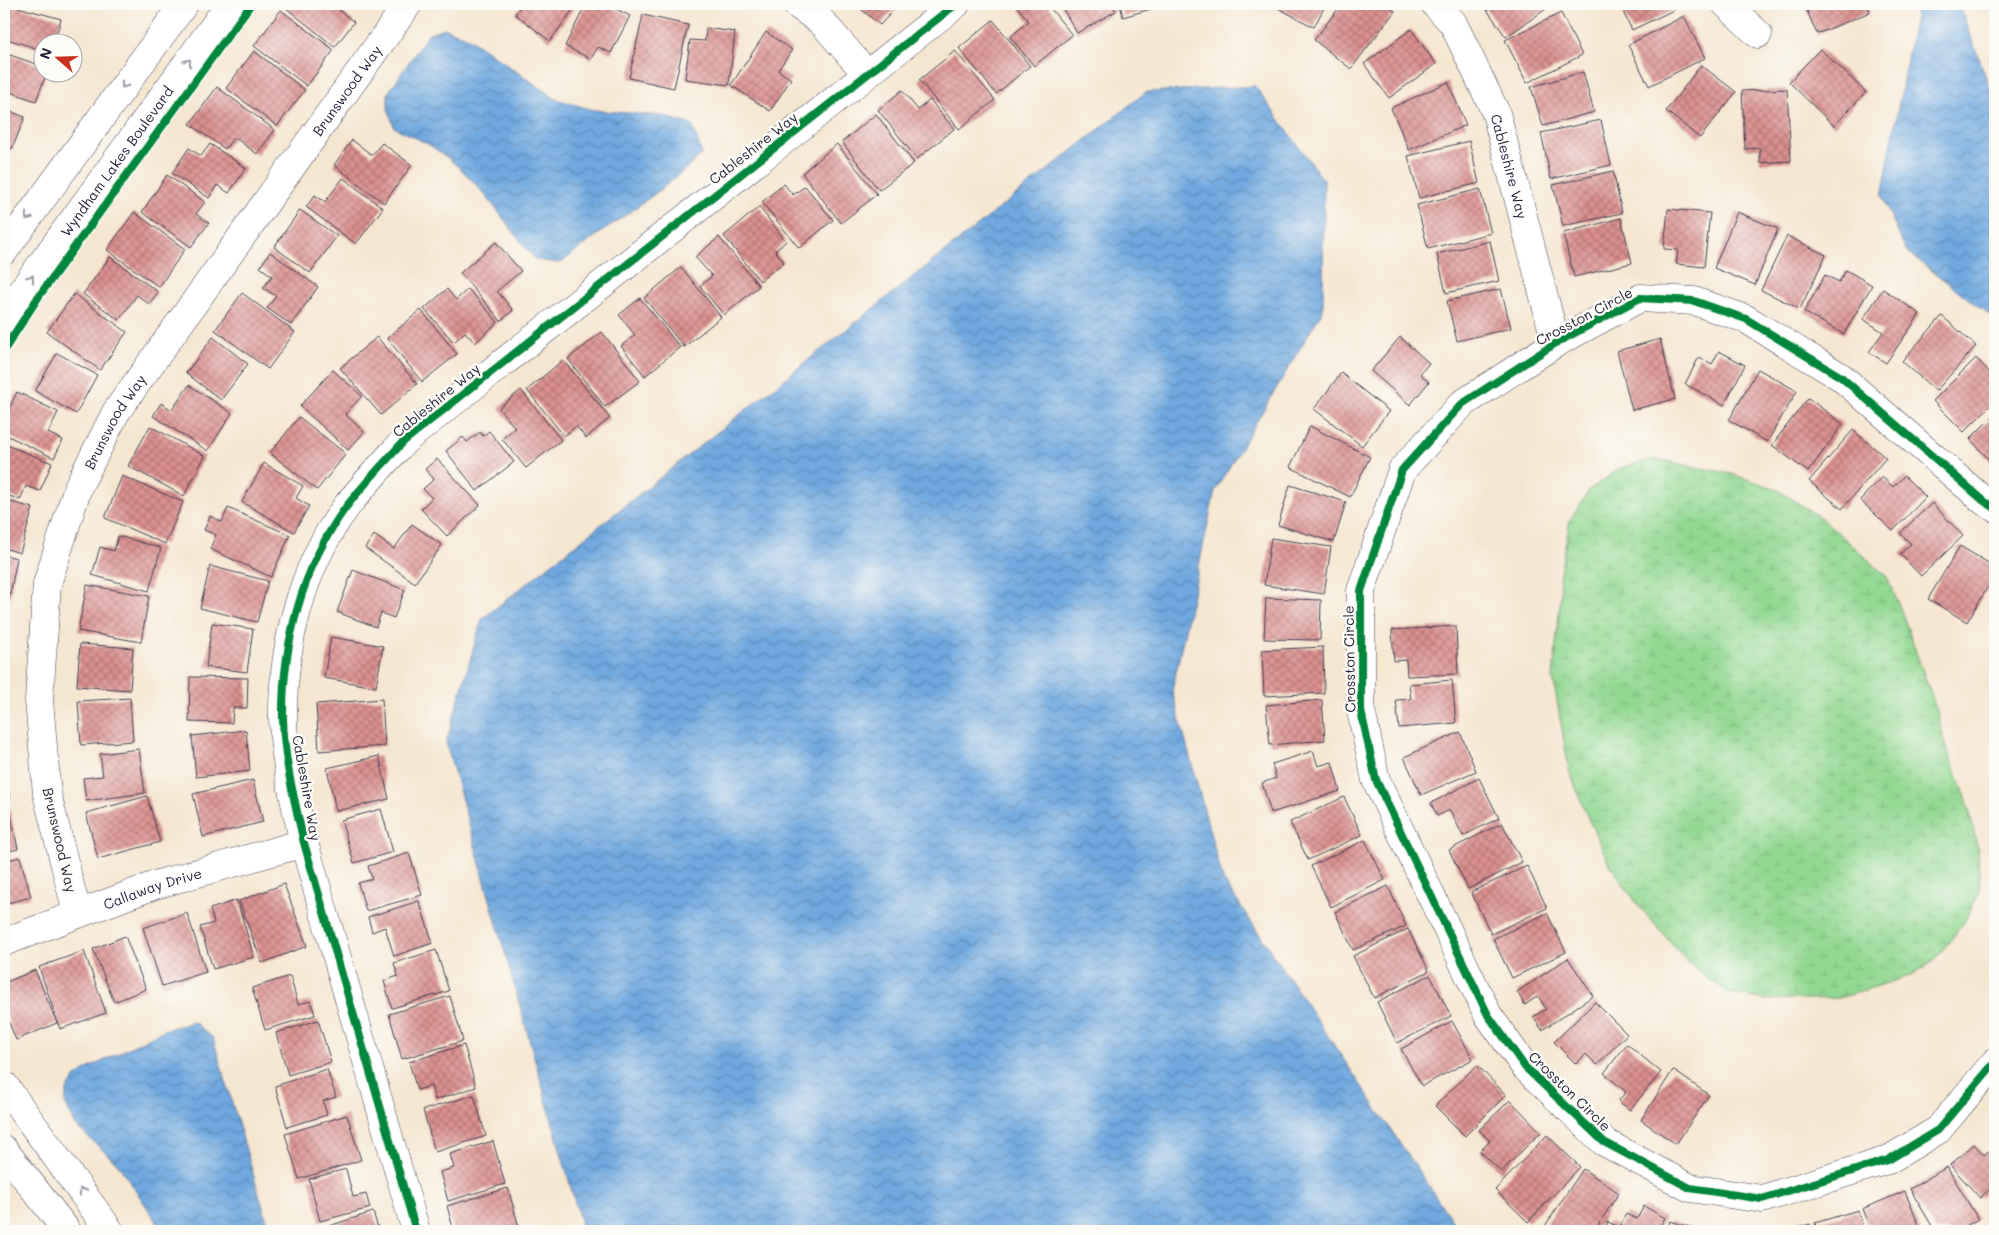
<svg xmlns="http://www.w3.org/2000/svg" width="1999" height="1235" viewBox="0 0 1999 1235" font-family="Mali,sans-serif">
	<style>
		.wetland { fill: url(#wetland-marsh); stroke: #5a7d66 }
		.water { fill: url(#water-waves); stroke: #48658d }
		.building { fill: url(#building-cross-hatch) }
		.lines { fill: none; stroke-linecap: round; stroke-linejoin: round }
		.minor-casing { stroke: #423f51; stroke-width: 29 }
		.minor { stroke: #fff; stroke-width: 28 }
		.cycleway-casing { stroke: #fdfcf7; stroke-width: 11 }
		.cycleway { stroke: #00873e; stroke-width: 8 }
		.oneway { stroke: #9c9ca7 }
		.labels { text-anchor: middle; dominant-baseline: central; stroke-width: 5; stroke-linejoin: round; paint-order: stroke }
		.street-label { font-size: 14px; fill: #22223b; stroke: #fdfcf7 }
	</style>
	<defs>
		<pattern id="wetland-marsh" width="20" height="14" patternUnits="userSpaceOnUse" patternTransform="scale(1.25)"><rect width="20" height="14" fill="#93d892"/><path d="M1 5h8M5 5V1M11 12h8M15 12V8" fill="none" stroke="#7eb97f"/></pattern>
		<pattern id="water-waves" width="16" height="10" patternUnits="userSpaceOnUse" patternTransform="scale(1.25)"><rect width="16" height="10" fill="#6fa8df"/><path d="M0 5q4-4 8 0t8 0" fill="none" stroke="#5b88b6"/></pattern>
		<pattern id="building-cross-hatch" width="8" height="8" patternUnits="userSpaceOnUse" patternTransform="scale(1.25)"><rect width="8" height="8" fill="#dc918f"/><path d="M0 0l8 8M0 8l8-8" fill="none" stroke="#b27676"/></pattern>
	</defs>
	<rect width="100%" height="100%" fill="#fdfcf7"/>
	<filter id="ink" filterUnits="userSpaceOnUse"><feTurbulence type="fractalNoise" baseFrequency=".02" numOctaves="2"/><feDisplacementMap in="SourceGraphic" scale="10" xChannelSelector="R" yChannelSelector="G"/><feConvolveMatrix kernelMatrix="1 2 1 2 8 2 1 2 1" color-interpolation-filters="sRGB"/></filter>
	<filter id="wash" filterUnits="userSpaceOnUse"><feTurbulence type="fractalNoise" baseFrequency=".0096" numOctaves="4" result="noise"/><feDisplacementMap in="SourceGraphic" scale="20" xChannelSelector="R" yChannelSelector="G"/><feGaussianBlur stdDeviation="1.12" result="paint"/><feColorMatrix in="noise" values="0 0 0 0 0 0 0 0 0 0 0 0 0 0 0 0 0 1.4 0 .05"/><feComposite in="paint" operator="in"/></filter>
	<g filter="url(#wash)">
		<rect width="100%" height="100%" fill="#f5e6d0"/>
		<path class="wetland" d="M1655,459L1732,474L1777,489L1824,520L1887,577L1901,610L1938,714L1944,742L1967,800L1978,850L1980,892L1963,924L1934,961L1910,976L1839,998L1808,999L1767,1000L1728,993L1693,968L1638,905L1610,865L1587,816L1569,770L1553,678L1561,590L1559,578L1570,520L1590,489L1621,468Z"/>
		<path class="water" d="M1917,4H1959L1995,102V319L1906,251L1882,196Z
			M444,28L469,38L556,99L594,110L663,116L692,125L702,154C659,196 607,225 561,263L536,260C504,223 480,179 438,151C425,141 408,135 394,127L388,109V93L429,33Z
			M1255,86L1324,181L1323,310L1215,491L1172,691L1223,880L1459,1231H583L446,743L482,619L1146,92Z
			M194,1022L213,1038L270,1231H163L117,1163L76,1126L65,1103L67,1090L76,1077L89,1068L164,1030Z"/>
		<g id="blocks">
			<path class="building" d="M7,4L61,19L54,42H42V50L4,38V15Z
				M290,4H337L335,7L354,22L335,47L286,8Z
				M522,4H577L550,41L515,14Z
				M586,4H606L630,16L611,53L598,47L591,59L565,46Z
				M855,4H899L880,25Z
				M1015,4H1047L1072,35L1034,66L1010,37L1029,21Z
				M1060,4H1112L1116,11L1077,33Z
				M1120,4H1168L1123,17Z
				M1278,4H1326L1314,27L1276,7Z
				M1342,4H1386L1395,11L1351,69L1314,40Z
				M1483,4H1553L1506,37Z
				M1619,4H1683L1684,5L1632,30Z
				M1804,4H1867L1870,12L1817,34Z
				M281,10L334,50L307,86L254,46Z
				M1561,13L1582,55L1527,83L1505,40Z
				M643,15L688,25L674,88L629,78Z
				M1684,16L1705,58L1649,86L1628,45Z
				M993,20L1030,66L996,94L959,48Z
				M706,28L735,32L729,85L685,79L690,40L705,41Z
				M1411,29L1436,64L1389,98L1364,64Z
				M766,32L792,50L778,70L791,79L770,111L731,85Z
				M1820,49L1866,92L1834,126L1789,82Z
				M254,51L305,90L277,126L226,88Z
				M955,51L995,100L959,129L919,80Z
				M4,53L42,66V72H47L36,101L4,90Z
				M1701,65L1736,92L1700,138L1666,111Z
				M1583,72L1594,112L1543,126L1531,87Z
				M1448,82L1466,125L1409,150L1391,108Z
				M217,87L275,130L257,154L234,137L225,149L190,124Z
				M1787,89L1791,161L1760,163V148L1745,149L1742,91Z
				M902,90L918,110L930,100L954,129L917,159L878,110Z
				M4,109L25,117L12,149L4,146Z
				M876,114L914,163L879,190L842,142Z
				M1601,120L1611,165L1551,179L1541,133Z
				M352,140L372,155L382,143L412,165L384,203L334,165Z
				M1469,141L1479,183L1419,198L1408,156Z
				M210,144L246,168L229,193L217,185L209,198L172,173L189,148L201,156Z
				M837,144L877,194L841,223L802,173Z
				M1613,171L1622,213L1563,226L1553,185Z
				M167,175L205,202L196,214L209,223L191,247L142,212Z
				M343,178L383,208L356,244L306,207L315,195L325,202Z
				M784,184L793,195L805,186L833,220L799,248L762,202Z
				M1480,189L1491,233L1428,249L1417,205Z
				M759,207L786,241L775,251L784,262L760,281L724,236Z
				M1668,209L1710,213L1704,267L1676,264L1678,250L1664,249Z
				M300,210L337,236L310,273L274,247Z
				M134,212L185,249L159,287L107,250Z
				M1737,212L1778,229L1755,285L1714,268Z
				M1621,218L1632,263L1574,277L1563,233Z
				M1787,236L1826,255L1800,309L1761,290Z
				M719,237L759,286L724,315L700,286L712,276L695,257Z
				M1490,241L1499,281L1446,293L1437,254Z
				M496,242L521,271L497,291L513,310L501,321L460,273Z
				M270,252L318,287L291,325L267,308L276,296L263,288L272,276L260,267Z
				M110,257L158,292L149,304L137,295L119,320L83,294Z
				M681,267L721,317L684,347L644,298Z
				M1846,270L1872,285L1844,334L1804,312L1825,275L1839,282Z
				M447,289L456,300L468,289L498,322L475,343L465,332L454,342L424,309Z
				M1501,289L1511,328L1457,341L1447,301Z
				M1883,289L1920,314L1886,363L1869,352L1883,332L1863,319Z
				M242,293L295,332L268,369L215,330Z
				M74,294L127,332L100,370L47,332Z
				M640,298L680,347L645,376L621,346L635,335L619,315Z
				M421,310L457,354L422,382L387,338Z
				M1942,316L1976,346L1936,391L1902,361Z
				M602,332L640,381L605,407L568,359Z
				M213,337L248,364L221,400L186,373Z
				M377,337L417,384L381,415L340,368Z
				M1400,337L1429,363L1420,374L1429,382L1410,405L1371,371Z
				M1660,339L1675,399L1632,410L1617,351Z
				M1719,351L1745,365L1724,405L1685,384L1699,357L1712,364Z
				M57,353L97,375L76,414L35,391Z
				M1976,358L1995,378V401L1964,432L1933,401Z
				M563,360L610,418L586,438L576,426L564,436L527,390Z
				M1758,369L1797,391L1767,442L1729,420Z
				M333,370L362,396L345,414L364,432L348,450L300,406Z
				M1341,373L1389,411L1362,446L1314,409Z
				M189,385L232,413L208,451L153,416L161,403L172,410Z
				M521,390L561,440L526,468L502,439L515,428L499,408Z
				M17,392L58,412L48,433L63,440L54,458L4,434V419Z
				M1808,398L1843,424L1808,472L1772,445Z
				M1995,414V466L1970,439Z
				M299,417L346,454L317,490L270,453Z
				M150,426L205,456L184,496L128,466Z
				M1310,426L1370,457L1350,497L1290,467Z
				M1853,430L1886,458L1842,509L1809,481Z
				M489,431L514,462L477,491L446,451L463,437L467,442L480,432L483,436Z
				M4,444L52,463L40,491L26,486L20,500L4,494Z
				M437,459L480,505L447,536L421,509L432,498L423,489L434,479L425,469Z
				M264,463L303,486L296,498L309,506L294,532L242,502Z
				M122,476L183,502L165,544L105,518Z
				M1904,476L1926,497L1893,531L1860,500L1882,477L1893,487Z
				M1290,485L1346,502L1334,542L1278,525Z
				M4,500L33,508L20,553L4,548Z
				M1932,503L1963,536L1921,576L1900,554L1911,544L1900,533Z
				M228,508L290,535L271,577L210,549L216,535L204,530L210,516L222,522Z
				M412,524L442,545L415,583L365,548L374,535L394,549Z
				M118,536L161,548L149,591L92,575L100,547L114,551Z
				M1271,538L1331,547L1324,594L1264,585Z
				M1960,546L1995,567V575L1967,622L1928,599Z
				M4,555L17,558L9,600L4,599Z
				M210,566L268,581L257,622L200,608Z
				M353,570L405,590L394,618L381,613L376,627L337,612Z
				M87,585L149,596L141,642L78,631Z
				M1266,598L1321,600L1320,640L1264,639Z
				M4,607H8L5,633H4Z
				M212,623L253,629L247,672L206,667Z
				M1456,626L1458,674L1407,676L1406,660L1394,661L1392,630Z
				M331,637L383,646L376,687L324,678Z
				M80,644L133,648L130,690L77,686Z
				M1323,647L1324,693L1264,696L1262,650Z
				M190,677L248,678L247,708H233L232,723L189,722Z
				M1452,680L1456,723L1399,728L1396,700L1411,699L1409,684Z
				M130,698L133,741L81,745L78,701Z
				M382,699L385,746L319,751L316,704Z
				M1322,700L1325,740L1270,745L1266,705Z
				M246,730L250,771L196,777L192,736Z
				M1460,732L1476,771L1421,795L1404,757Z
				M139,749L145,793L86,801L83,778L103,776L100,754Z
				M1313,751L1318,766L1332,762L1340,791L1271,813L1262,783L1276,778L1272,764Z
				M379,756L389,799L336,811L327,768Z
				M4,766L10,799L4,800Z
				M1479,778L1499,818L1463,836L1450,810L1437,816L1431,803Z
				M253,780L263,822L203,837L193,794Z
				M147,796L160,842L98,859L86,813Z
				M1344,797L1362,835L1308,860L1290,822Z
				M9,806L18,849L4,852V808Z
				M381,809L393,852L354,863L341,820Z
				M1502,823L1522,862L1468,889L1449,850Z
				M1365,840L1385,880L1331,907L1311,866Z
				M409,853L422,895L366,911L358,883L372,879L368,866Z
				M20,857L31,897L4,904V861Z
				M1527,866L1547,908L1491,934L1471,892Z
				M284,884L307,946L262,963L239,901Z
				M1388,886L1406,926L1353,950L1335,912Z
				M237,900L254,957L213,969L200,927L214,923L210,909Z
				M419,901L433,943L394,956L385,927L372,932L368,917Z
				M187,913L206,972L162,986L143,928Z
				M1547,913L1566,952L1512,978L1493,939Z
				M1408,929L1429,971L1374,998L1353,956Z
				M125,936L146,989L114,1002L93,949Z
				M436,950L449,991L392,1008L384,981L398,976L394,963Z
				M84,951L106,1013L60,1029L39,967Z
				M1568,958L1593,996L1542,1030L1533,1017L1546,1009L1538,996L1525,1005L1517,992Z
				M35,970L57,1023L16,1040L4,1010V983Z
				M1430,975L1451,1016L1397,1043L1377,1002Z
				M290,976L298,1004L311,1001L315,1015L265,1030L252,988Z
				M450,996L463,1041L402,1059L389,1014Z
				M1595,1002L1627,1034L1597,1065L1586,1054L1576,1064L1554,1042Z
				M318,1020L331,1062L288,1075L276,1033Z
				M1452,1021L1473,1059L1422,1086L1401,1049Z
				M1627,1044L1661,1072L1630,1110L1618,1101L1626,1092L1604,1073Z
				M464,1045L476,1087L435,1100L431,1086L417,1090L409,1062Z
				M1477,1065L1506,1095L1465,1136L1435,1106Z
				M327,1069L336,1097L323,1101L327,1115L287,1127L275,1086Z
				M1673,1070L1709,1095L1676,1144L1641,1120Z
				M474,1095L486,1136L435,1152L423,1110Z
				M1510,1100L1541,1132L1501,1172L1480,1151L1490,1141L1479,1130Z
				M347,1115L361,1160L299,1179L285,1134Z
				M1547,1135L1580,1167L1528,1222L1495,1190Z
				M493,1141L505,1184L448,1201L440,1172L454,1168L450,1154Z
				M1974,1144L1984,1155L1995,1145V1191L1992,1187L1980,1198L1950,1165Z
				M1947,1167L1978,1219L1957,1231H1935L1910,1189Z
				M346,1169L353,1197L366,1194L370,1208L320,1221L309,1179Z
				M1583,1169L1619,1193L1594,1231H1553L1545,1226Z
				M508,1188L520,1231H454L447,1206Z
				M1905,1191L1921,1231H1871L1862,1209Z
				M1644,1206L1665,1218L1657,1231H1603L1608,1222L1619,1227L1626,1214L1637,1219Z
				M1858,1210L1864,1231H1817L1815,1223Z
				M373,1212L379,1231H317L316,1230Z
				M1670,1221L1703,1231H1667Z
				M1810,1224L1812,1231H1796V1228Z"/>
		</g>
	</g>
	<g filter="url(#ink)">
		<use href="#blocks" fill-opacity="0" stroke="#423f51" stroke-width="1"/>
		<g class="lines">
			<g class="minor-casing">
				<g id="minor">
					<path d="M796,4L822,22L867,74"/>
					<path id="s1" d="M1435,4L1453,23L1496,113L1556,343"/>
					<path d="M1726,4L1758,34"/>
					<path d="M4,251L184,4"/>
					<path id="s2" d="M4,319L16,299L230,4"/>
					<path d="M1995,508L1984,501L1841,377L1746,319L1694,301L1640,298L1556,343L1462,404L1402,470L1361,591V711L1376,780L1488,1015L1525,1067L1604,1142L1690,1188L1762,1199L1888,1160L1938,1130L1995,1062"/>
					<path id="s3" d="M77,913L47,794L39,700L47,584L78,487L116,412L408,4"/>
					<path id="s4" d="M4,942L155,885L304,843"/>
					<path d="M4,1085L110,1231"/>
					<path d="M4,1150L67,1231"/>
					<path d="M416,1231L304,843C295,802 284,761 283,719C282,645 302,567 346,507C364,484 384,463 404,441L956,4"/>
				</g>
			</g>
			<use href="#minor" class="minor"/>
			<g class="cycleway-casing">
				<path id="cycleway" d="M4,350L39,296L251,4
					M1995,508L1984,501L1841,377L1746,319L1694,301L1640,298L1556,343L1462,404L1402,470L1361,591V711L1376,780L1488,1015L1525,1067L1604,1142L1690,1188L1762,1199L1888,1160L1938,1130L1995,1062
					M416,1231L304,843C295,802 284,761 283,719C282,645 302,567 346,507C364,484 384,463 404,441L956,4"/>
			</g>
			<use href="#cycleway" class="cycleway"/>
		</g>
		<defs><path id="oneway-chevron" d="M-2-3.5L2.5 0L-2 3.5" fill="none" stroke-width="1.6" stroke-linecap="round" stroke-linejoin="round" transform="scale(1.25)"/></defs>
		<g class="oneway">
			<use href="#oneway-chevron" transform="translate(188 62) rotate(-54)"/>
			<use href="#oneway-chevron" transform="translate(124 85) rotate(126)"/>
			<use href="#oneway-chevron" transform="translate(28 217) rotate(126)"/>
			<use href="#oneway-chevron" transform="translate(31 278) rotate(-54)"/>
			<use href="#oneway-chevron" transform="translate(82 1191) rotate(-126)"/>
		</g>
	</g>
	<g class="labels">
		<g class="street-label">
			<text stroke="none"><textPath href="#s3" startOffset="915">Brunswood Way</textPath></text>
			<text transform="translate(753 148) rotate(-38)">Cableshire Way</text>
			<text stroke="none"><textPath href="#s2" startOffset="194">Wyndham Lakes Boulevard</textPath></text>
			<text stroke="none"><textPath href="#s1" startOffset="181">Cableshire Way</textPath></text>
			<text transform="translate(1584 316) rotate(-28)">Crosston Circle</text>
			<text transform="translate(436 400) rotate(-39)">Cableshire Way</text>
			<text stroke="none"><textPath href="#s3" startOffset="510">Brunswood Way</textPath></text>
			<text transform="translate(1349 659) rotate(-91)">Crosston Circle</text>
			<text transform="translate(307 788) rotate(80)">Cableshire Way</text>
			<text transform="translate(60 840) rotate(77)">Brunswood Way</text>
			<text stroke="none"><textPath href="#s4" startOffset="158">Callaway Drive</textPath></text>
			<text transform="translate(1570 1091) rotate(44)">Crosston Circle</text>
		</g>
	</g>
	<rect width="1999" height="1235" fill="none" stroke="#fdfcf7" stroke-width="20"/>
	<g transform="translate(58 58) rotate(290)"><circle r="24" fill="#fdfcf7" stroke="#a5a5ac"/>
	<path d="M0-4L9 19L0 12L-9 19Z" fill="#c8321e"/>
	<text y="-8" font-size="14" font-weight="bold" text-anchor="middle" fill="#22223b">N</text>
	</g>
</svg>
